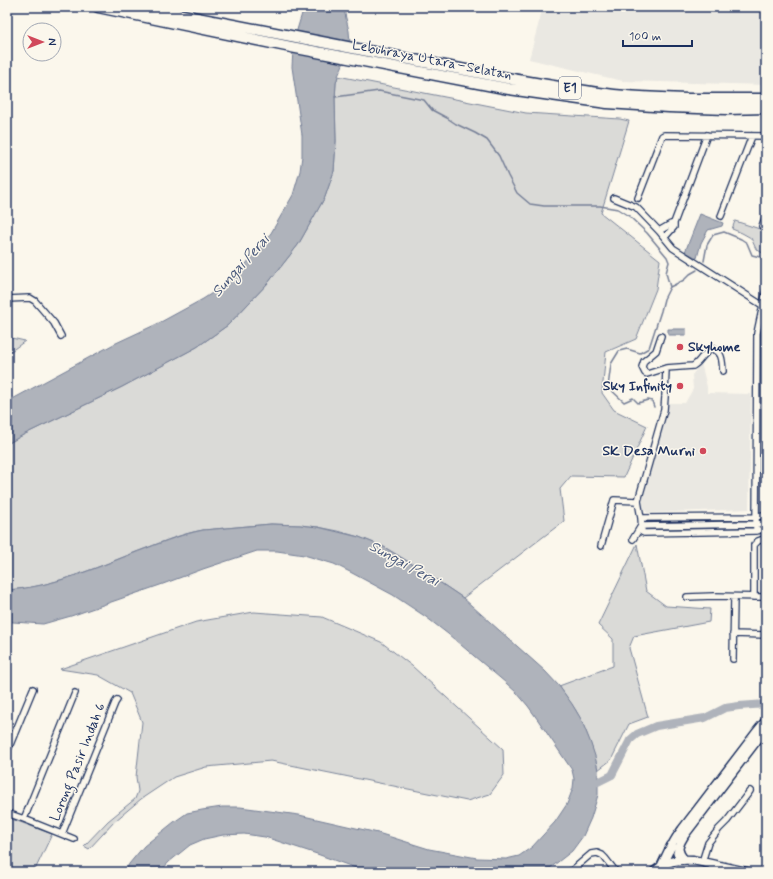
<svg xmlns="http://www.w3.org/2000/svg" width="773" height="879" viewBox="0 0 773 879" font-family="Mynerve,sans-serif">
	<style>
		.built { fill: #eae8e2 }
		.green { fill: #dadad7; stroke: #7a849a }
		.water { fill: #afb3bb; stroke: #747e96 }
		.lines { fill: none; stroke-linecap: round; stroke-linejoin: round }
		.stream { stroke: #747e96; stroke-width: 1.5 }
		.river { stroke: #afb3bb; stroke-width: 8 }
		.minor-casing { stroke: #1b2f5e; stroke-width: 8 }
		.tertiary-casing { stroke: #1b2f5e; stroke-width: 10 }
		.secondary-casing { stroke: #1b2f5e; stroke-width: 11 }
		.motorway-casing { stroke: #1b2f5e; stroke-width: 13 }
		.minor { stroke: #fbf7ec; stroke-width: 5.5 }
		.tertiary { stroke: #fbf7ec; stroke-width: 7 }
		.secondary { stroke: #fbf7ec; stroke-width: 8 }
		.motorway { stroke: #fbf7ec; stroke-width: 10 }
		.poi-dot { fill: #d1495b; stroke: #fbf7ec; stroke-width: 1.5 }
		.labels { text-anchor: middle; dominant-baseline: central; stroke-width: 3; stroke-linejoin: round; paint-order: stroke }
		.shield { fill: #fbf7ec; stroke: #5e6b89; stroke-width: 1 }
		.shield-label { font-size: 13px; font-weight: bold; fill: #1b2f5e }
		.street-label { font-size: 14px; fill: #1b2f5e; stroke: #fbf7ec }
		.poi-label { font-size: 14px; font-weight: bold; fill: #1b2f5e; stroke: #fbf7ec; text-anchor: end }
		.water-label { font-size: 15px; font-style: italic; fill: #47577a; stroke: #fbf7ec }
	</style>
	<rect width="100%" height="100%" fill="#fbf7ec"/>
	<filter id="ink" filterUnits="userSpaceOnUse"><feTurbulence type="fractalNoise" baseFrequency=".025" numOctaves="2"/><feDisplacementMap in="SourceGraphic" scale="8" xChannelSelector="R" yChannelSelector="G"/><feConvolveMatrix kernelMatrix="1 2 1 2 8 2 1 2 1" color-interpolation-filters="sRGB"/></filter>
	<g filter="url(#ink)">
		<path class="built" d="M543,7H766V85L623,81L592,74L529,59Z
			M701,363L707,387V393L751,394L749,509L648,513L643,509V498L668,403H685L693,389L692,375Z
			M688,864L701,868L707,872H665L674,867Z"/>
		<path class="green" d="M338,76L526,113L620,119L629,121L601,213L660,260L656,289L636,339L606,352L602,393L614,410L647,426L624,477L571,476L560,489L564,521L463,598L417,567L384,547L359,537L338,531L318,527L300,525L271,524L203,530C179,534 158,544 136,552C101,566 65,581 28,588C21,589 14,589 7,590V444L23,435L122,387L197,347L228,325L268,283L298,245L325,197L334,171L336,141L335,99L336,83Z
			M735,221L766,231V255L756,249L751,238L742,233L732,229Z
			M7,337L25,341L7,354Z
			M637,544L646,591L666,606L710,609L709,622L634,636L629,648L648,717L629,724L611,760L598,770C594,753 588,735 581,720C575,707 566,697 559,686L613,666V639L598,625Z
			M254,612L322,617L381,642L412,666L503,749L504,775L490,794L467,801L271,761L206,767L174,777L141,799L115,821L89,849L84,846L108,821L135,799L138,791L136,777L142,722L130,693L98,675L60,669L196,622Z
			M7,818C23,822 37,829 52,834L34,872H7Z"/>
		<path class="water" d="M304,7H345V14L349,31L350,42L348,53L338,76L336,83L335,99L336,141L334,171L325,197L298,245L268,283L228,325L197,347L122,387L23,435L7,444V402L114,344L159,323L203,299L223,286L246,264L271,233L293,195L300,171L302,156V135L292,67L293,49L297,30Z
			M700,214L723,223L722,226L708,230L701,243L697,258L685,252Z
			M668,329H686V335H668Z
			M271,524L300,525L318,527L359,537L384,547L417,567L463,598L545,671L559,686L572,704L581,719L590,741L595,756L598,770V795L591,818L583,836L572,851L545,872H367L317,854L265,837L244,834L223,835L204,839L190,845L169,862L160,872H125L129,864L144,846L174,822L187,813L202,810L222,807H240L299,815L378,833L429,849L477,858L506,859L519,856L532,847L555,822L567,804L573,788L574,779L572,770L538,720L528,706L517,693L506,683L448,634L426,617L393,595L352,573L334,564L304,555L277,551H257L203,569L163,584L71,616L43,624L13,622L7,621V590C56,587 102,565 147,548C165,541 183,534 203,530Z"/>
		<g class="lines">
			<path class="stream" d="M335,97L379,91L424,100L432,110L447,118L456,124L475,133L487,140L499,156L508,176L517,193L530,204L544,206H600L618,209L629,216L647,233L667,257L669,262L666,273L670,287L664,299L661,311L649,348L640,353L627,349L619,351L611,364L608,387L624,402L633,398L638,403L648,400L652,401L654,407
				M704,261L707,245L713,235L724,232L741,239L747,243L752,255L760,257L766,261
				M670,287L684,280L690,274L697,270"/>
			<path class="river" d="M589,784L598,782L612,775L630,740L637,734L656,726L705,718L725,708L739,706L766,704"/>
			<g class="minor-casing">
				<path id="minor" d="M614,198L636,207L659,231L673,248L762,305
					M638,198L662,136L664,135L766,136
					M721,216L752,136
					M762,226L766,215
					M659,231L671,224L674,223
					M665,237L674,227V223L707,135
					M7,299L30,298L35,301L54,323L61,336
					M661,336L656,351L644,361L642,367L645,373L647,374L666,368L693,366C701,362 703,351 713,349C723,352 722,362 723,371
					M666,368L665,397L664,410L638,501L641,518L642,532L644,533L756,531L766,529
					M641,518L756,517L766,514
					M641,526L756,524L766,523
					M756,531L757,333L766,291
					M633,539L641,526
					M601,546L614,500L638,501
					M687,597L714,596L766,597
					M754,597V545L758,541L766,538
					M733,634L766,635
					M733,659L734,597
					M7,752L33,689
					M7,813L24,819L74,839
					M24,819L75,693
					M62,834L115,703L117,700
					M702,862L708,843L719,829L727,821L750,791
					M570,872L591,854L597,853L602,855L605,858L616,872"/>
			</g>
			<g class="tertiary-casing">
				<path id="tertiary" d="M670,850C672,842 677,836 682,829L757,731L766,720
					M677,853L681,842L685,835L766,729
					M712,872L713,865"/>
			</g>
			<g class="secondary-casing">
				<path id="secondary" d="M678,848L680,854L684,860
					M661,867L671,846
					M654,872C667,861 676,859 693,860L747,872"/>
			</g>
			<g class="motorway-casing">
				<path id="motorway" d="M98,7L291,47L509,89L607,103L669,107L727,109L766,108
					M141,7L512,79C546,85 580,91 614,95C665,100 716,99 766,99"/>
			</g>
			<use href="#minor" class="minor"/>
			<use href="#tertiary" class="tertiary"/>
			<use href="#secondary" class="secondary"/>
			<use href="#motorway" class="motorway"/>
		</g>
	</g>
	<g class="poi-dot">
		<circle cx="680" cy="347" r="4"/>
		<circle cx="680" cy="386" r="4"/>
		<circle cx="703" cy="451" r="4"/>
	</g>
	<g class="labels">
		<rect class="shield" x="559" y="77" width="22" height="22" rx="3"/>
		<g class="shield-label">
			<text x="570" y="88">E1</text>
		</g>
		<g class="street-label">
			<text transform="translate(432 60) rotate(11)">Lebuhraya Utara–Selatan</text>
			<text transform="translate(78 762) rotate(-68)">Lorong Pasir Indah 6</text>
		</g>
		<g class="poi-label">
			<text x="688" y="347" text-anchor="start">Skyhome</text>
			<text x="672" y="386">Sky Infinity</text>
			<text x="695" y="451">SK Desa Murni</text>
		</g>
		<g class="water-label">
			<text transform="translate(241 266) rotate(-48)">Sungai Perai</text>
			<text transform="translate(404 564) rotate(29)">Sungai Perai</text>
		</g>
	</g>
	<rect width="773" height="879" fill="none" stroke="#fbf7ec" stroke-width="24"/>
	<rect x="12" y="12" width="749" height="855" fill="none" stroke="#1b2f5e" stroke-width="1.5" filter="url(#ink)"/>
	<g transform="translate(42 42) rotate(90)"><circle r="19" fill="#fbf7ec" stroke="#a1a7b3"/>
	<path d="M0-3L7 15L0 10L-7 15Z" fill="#d1495b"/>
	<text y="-6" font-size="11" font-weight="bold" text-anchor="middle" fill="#1b2f5e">N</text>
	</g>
	<path d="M623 40v6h69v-6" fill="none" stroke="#1b2f5e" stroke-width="2"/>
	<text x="629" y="40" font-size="12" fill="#1b2f5e" stroke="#fbf7ec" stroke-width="3" paint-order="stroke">100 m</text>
</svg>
